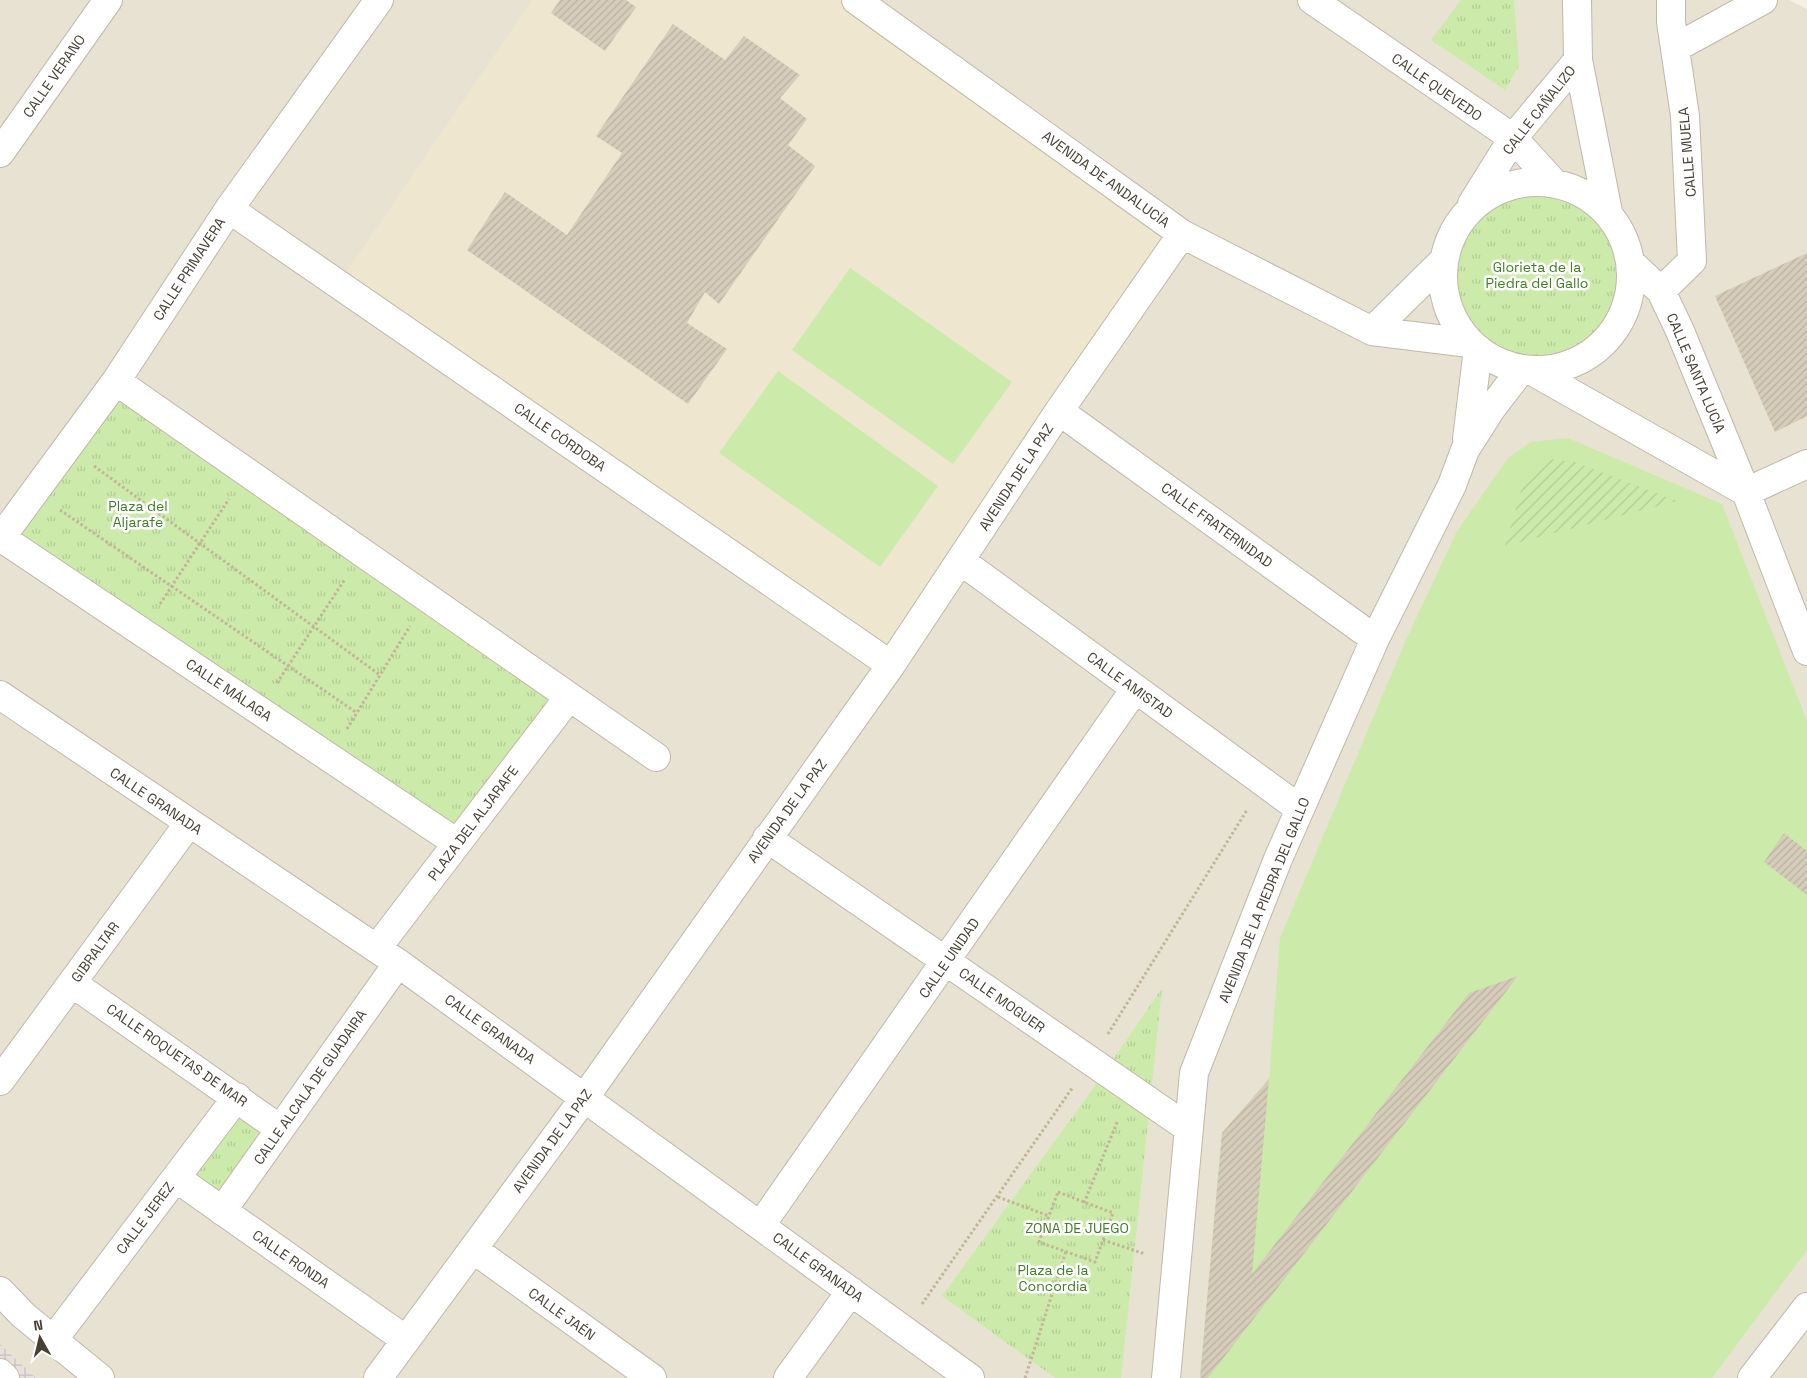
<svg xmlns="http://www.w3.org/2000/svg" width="1807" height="1378" viewBox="0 0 1807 1378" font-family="'Space Grotesk',sans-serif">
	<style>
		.residential { fill: #e8e2d3 }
		.industrial { fill: url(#industrial-grid) }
		.education { fill: #eee6ce }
		.grass { fill: #ccebab }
		.park { fill: url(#park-tufts) }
		.garden { fill: url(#garden-furrows) }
		.building { fill: url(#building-hatch) }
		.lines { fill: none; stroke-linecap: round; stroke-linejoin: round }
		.minor-casing { stroke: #c0b8a7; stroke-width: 30 }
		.path { stroke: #c2b497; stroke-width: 3; stroke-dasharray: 2.5 2.5; stroke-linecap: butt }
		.minor { stroke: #fff; stroke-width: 28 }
		.labels { text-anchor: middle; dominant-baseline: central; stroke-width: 5; stroke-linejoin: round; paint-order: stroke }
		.street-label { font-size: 14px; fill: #464034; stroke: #fff }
		.park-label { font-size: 14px; fill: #427c24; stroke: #fff }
	</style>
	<defs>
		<pattern id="industrial-grid" width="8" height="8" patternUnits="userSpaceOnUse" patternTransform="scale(1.25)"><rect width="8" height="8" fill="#e6e1da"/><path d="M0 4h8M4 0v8" fill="none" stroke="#c7c2bc"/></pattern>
		<pattern id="park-tufts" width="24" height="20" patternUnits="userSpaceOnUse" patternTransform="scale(1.25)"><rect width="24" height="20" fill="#ccebab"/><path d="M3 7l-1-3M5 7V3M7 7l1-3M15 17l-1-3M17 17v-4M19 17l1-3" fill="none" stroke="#b1cb94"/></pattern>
		<pattern id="garden-furrows" width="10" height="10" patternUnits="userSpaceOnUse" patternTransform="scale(1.25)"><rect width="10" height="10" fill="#ccebab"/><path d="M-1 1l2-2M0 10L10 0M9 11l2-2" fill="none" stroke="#b1cb94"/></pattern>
		<pattern id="building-hatch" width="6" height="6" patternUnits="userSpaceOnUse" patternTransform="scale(1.25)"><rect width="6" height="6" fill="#d6ccba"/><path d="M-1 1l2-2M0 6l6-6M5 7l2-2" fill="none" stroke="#b9b0a0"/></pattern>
	</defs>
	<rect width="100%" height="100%" fill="#f4f0e5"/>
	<path class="residential" d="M0,0H1789L1807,9V1378H36L0,1344Z"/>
	<path class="industrial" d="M0,1344L36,1378H0Z"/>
	<path class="education" d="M532,0H856L1182,234L891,665L338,284Z"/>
	<path class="grass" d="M850,268L1012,382L953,464L792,350Z
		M778,371L938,486L880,567L719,453Z
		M1568,438L1722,504L1807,721V1250L1712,1378H1200L1222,1133L1269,1079L1280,938L1405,642L1457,531L1508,458L1531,442Z"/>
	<path class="park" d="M1461,0H1514L1519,66L1505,90L1431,40Z
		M1455 275a82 82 0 1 1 164 0a82 82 0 1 1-164 0Z
		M116,381L569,697L457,843L1,538Z
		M1162,988L1121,1378H1055L942,1296L1097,1083Z
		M237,1097L280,1129L222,1211L176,1178Z"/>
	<path class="garden" d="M1548,459L1575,462L1677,501L1505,546L1525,477Z"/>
	<path class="building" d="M560,0H626L636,7L605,51L551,13Z
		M673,24L725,60L744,36L800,75L780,98L807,119L788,145L815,166L719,304L705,292L687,323L727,349L688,404L467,250L505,192L567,235L622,153L596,136Z
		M1807,253V416L1775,432L1715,296Z
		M1784,833L1807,851V895L1764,862Z
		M1518,976L1208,1378H1200L1222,1133L1269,1079L1252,1274L1469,993Z"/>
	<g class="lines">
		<g class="minor-casing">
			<path id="minor" d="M856,0L1182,234L1372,331L1469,343
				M1312,0L1513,138L1554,183
				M1577,0L1578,60L1608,212
				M1675,48L1763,0
				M0,153L108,0
				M1443 276a94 94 0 1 1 188 0a94 94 0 1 1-188 0Z
				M1472,204L1513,138L1578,60
				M229,209L891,665
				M1632,264L1661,291L1680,331L1746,492L1807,651
				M1661,291L1692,261L1685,116L1671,22V0
				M1372,331L1443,261
				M1532,371L1746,492
				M116,381L656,757
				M1059,411L1375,639
				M1467,439L1478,349
				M1746,492L1807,464
				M0,537L457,843
				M0,539L116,381L229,209L379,0
				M961,561L1300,809
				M0,695L398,963L970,1378
				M767,838L1188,1128
				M377,948L569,697
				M72,983L280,1129
				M0,1081L189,823
				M176,1178L406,1340
				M222,1211L398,963
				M761,1225L1135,689
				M473,1249L652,1378
				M0,1291L23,1315L100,1378
				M53,1340L237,1097
				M0,1373L5,1378
				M378,1378L585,1097L891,665L1059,411L1182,234
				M788,1378L851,1291
				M1166,1378L1194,1073L1278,859L1375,639L1452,485L1465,450L1491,409L1521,370
				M1752,1378L1807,1307"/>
		</g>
		<path class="path" d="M94,466L380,675
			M60,510L357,713
			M160,604L229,499
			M277,683L345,579
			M347,729L410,626
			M1108,1034L1247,810
			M1058,1192L1113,1213L1095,1262L1039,1242Z
			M998,1197L1049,1216
			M1084,1203L1118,1120
			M1103,1240L1145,1254
			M922,1304L1073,1087
			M1025,1378L1066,1251"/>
		<use href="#minor" class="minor"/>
	</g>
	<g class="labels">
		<g class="street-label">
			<text transform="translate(54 76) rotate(-55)">CALLE VERANO</text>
			<text transform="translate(1437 87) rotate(35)">CALLE QUEVEDO</text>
			<text transform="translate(1539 110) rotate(-52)">CALLE CAÑALIZO</text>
			<text transform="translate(1687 152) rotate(-95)">CALLE MUELA</text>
			<text transform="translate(1106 179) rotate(36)">AVENIDA DE ANDALUCÍA</text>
			<text transform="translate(189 269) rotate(-57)">CALLE PRIMAVERA</text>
			<text transform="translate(1696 373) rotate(67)">CALLE SANTA LUCÍA</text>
			<text transform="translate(560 437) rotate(35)">CALLE CÓRDOBA</text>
			<text transform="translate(1016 477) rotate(-57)">AVENIDA DE LA PAZ</text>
			<text transform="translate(1217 525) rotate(36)">CALLE FRATERNIDAD</text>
			<text transform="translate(1130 685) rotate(36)">CALLE AMISTAD</text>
			<text transform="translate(229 690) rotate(34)">CALLE MÁLAGA</text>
			<text transform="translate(156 801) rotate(34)">CALLE GRANADA</text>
			<text transform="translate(787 811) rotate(-54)">AVENIDA DE LA PAZ</text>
			<text transform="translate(473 823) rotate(-53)">PLAZA DEL ALJARAFE</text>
			<text transform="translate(1264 900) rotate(-68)">AVENIDA DE LA PIEDRA DEL GALLO</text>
			<text transform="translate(95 952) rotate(-54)">GIBRALTAR</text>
			<text transform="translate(949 958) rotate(-55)">CALLE UNIDAD</text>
			<text transform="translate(1002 1000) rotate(35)">CALLE MOGUER</text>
			<text transform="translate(490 1029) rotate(36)">CALLE GRANADA</text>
			<text transform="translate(177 1055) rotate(35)">CALLE ROQUETAS DE MAR</text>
			<text transform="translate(310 1087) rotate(-55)">CALLE ALCALÁ DE GUADAIRA</text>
			<text transform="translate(552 1141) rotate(-54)">AVENIDA DE LA PAZ</text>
			<text transform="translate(145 1218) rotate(-53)">CALLE JEREZ</text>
			<text transform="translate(291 1259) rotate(35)">CALLE RONDA</text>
			<text transform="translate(818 1267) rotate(36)">CALLE GRANADA</text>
			<text transform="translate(562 1314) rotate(36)">CALLE JAÉN</text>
		</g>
		<g class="park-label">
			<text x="1537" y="267">Glorieta de la<tspan x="1537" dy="16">Piedra del Gallo</tspan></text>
			<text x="138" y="506">Plaza del<tspan x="138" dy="16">Aljarafe</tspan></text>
			<text x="1077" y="1228">ZONA DE JUEGO</text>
			<text x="1053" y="1270">Plaza de la<tspan x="1053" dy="16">Concordia</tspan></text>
		</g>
	</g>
	<g transform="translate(40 1338) rotate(352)" stroke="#ffffff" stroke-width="4" paint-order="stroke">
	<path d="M0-4L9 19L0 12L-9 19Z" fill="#464034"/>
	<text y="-8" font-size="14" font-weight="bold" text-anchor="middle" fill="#464034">N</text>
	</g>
</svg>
